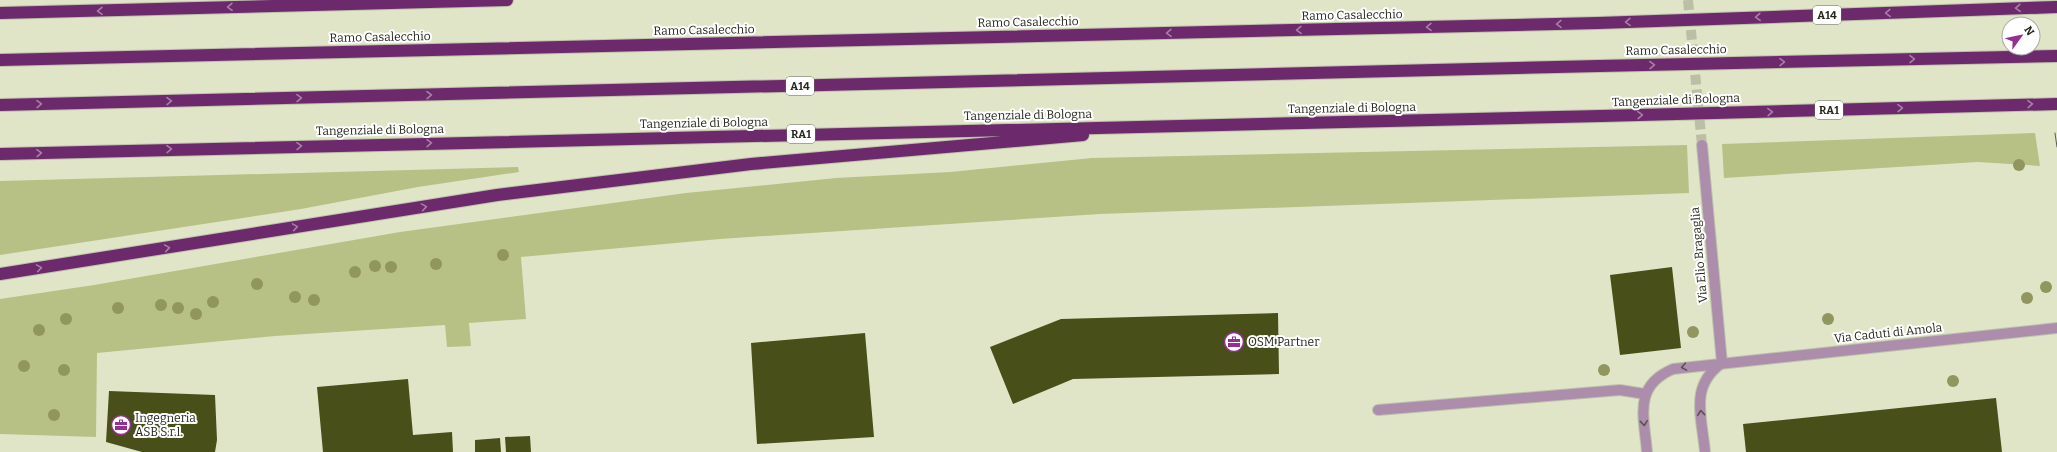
<svg xmlns="http://www.w3.org/2000/svg" width="2057" height="452" viewBox="0 0 2057 452" font-family="Bitter,serif">
	<style>
		.green { fill: #b8c185 }
		.building { fill: #494f18 }
		.lines { fill: none; stroke-linecap: round; stroke-linejoin: round }
		.minor-tunnel { stroke: #bbbfa6; stroke-width: 10; stroke-dasharray: 10 5; stroke-linecap: butt }
		.minor-casing { stroke: #bec3a9; stroke-width: 12 }
		.highway-casing { stroke: #bec3a9; stroke-width: 14 }
		.minor { stroke: #ad8dac; stroke-width: 10 }
		.highway { stroke: #6c296c; stroke-width: 12 }
		.tram { stroke: #595c4c; stroke-width: 1 }
		.highway-bridge-casing { stroke: #bec3a9; stroke-width: 14; stroke-linecap: butt }
		.highway-bridge { stroke: #6c296c; stroke-width: 12 }
		.tree { fill: #90965d }
		.oneway { stroke: #a77fa7 }
		.oneway2 { stroke: #5b5056 }
		.labels { text-anchor: middle; dominant-baseline: central; stroke-width: 4; stroke-linejoin: round; paint-order: stroke }
		.shield { fill: #fff; stroke: #666860; stroke-width: 1 }
		.shield-label { font-size: 11px; font-weight: bold; fill: #25271c }
		.street-label { font-size: 12px; fill: #25271c; stroke: #fff }
		.poi-label { font-size: 12px; fill: #25271c; stroke: #fff; text-anchor: start }
	</style>
	<rect width="100%" height="100%" fill="#e0e5c8"/>
	<path class="green" d="M2035,133L2040,166L1978,162L1724,178L1722,144Z
		M1687,145L1689,193L1100,214L720,239L521,257L526,319L469,323L471,346L447,347L445,325L275,336L97,353L96,437L0,434V299L94,285L400,232L686,193L836,178L950,172L1092,158Z
		M518,167L519,172L418,187L301,209L0,255V181Z"/>
	<path class="building" d="M1672,267L1681,348L1620,355L1610,275Z
		M1278,313L1279,374L1073,379L1013,404L990,347L1061,319Z
		M865,333L874,437L757,444L751,343Z
		M408,379L413,435L452,432L453,452H323L317,387Z
		M109,391L215,395L217,440L215,452H142L106,442Z
		M1996,398L2002,452H1746L1743,424Z
		M530,436L531,452H506L505,437Z
		M500,438L501,452H475V440Z"/>
	<g class="lines">
		<path class="minor-tunnel" d="M1688,0L1702,145"/>
		<g class="minor-casing">
			<path id="minor" d="M1702,145L1722,363
				M1378,410L1620,390L1645,394
				M1647,452C1644,416 1633,386 1673,369L2057,328
				M1705,452C1702,417 1689,386 1722,363"/>
		</g>
		<g class="highway-casing">
			<path id="highway" d="M0,13L507,0
				M0,60L1598,23
				M0,105L1599,66
				M0,154L1601,116
				M0,274L497,195L751,164L1083,135"/>
		</g>
		<use href="#minor" class="minor"/>
		<use href="#highway" class="highway"/>
		<path class="tram" d="M2055,133L2057,147"/>
		<g class="highway-bridge-casing">
			<path id="highway-bridge" d="M1598,23L2057,7
				M1599,66L2057,56
				M1601,116L2057,104"/>
		</g>
		<use href="#highway-bridge" class="highway-bridge"/>
	</g>
	<g class="tree">
		<circle cx="2019" cy="165" r="6"/>
		<circle cx="503" cy="255" r="6"/>
		<circle cx="436" cy="264" r="6"/>
		<circle cx="375" cy="266" r="6"/>
		<circle cx="391" cy="267" r="6"/>
		<circle cx="355" cy="272" r="6"/>
		<circle cx="257" cy="284" r="6"/>
		<circle cx="2046" cy="287" r="6"/>
		<circle cx="295" cy="297" r="6"/>
		<circle cx="2027" cy="298" r="6"/>
		<circle cx="314" cy="300" r="6"/>
		<circle cx="213" cy="302" r="6"/>
		<circle cx="161" cy="305" r="6"/>
		<circle cx="118" cy="308" r="6"/>
		<circle cx="178" cy="308" r="6"/>
		<circle cx="196" cy="314" r="6"/>
		<circle cx="66" cy="319" r="6"/>
		<circle cx="1828" cy="319" r="6"/>
		<circle cx="39" cy="330" r="6"/>
		<circle cx="1693" cy="332" r="6"/>
		<circle cx="24" cy="366" r="6"/>
		<circle cx="64" cy="370" r="6"/>
		<circle cx="1604" cy="370" r="6"/>
		<circle cx="1953" cy="381" r="6"/>
		<circle cx="54" cy="415" r="6"/>
	</g>
	<defs><path id="oneway-chevron" d="M-2-3.5L2.5 0L-2 3.5" fill="none" stroke-width="1.6" stroke-linecap="round" stroke-linejoin="round"/></defs>
	<g class="oneway">
		<use href="#oneway-chevron" transform="translate(230 7) rotate(179)"/>
		<use href="#oneway-chevron" transform="translate(2018 8) rotate(178)"/>
		<use href="#oneway-chevron" transform="translate(100 11) rotate(179)"/>
		<use href="#oneway-chevron" transform="translate(1888 13) rotate(178)"/>
		<use href="#oneway-chevron" transform="translate(1758 17) rotate(178)"/>
		<use href="#oneway-chevron" transform="translate(1628 22) rotate(178)"/>
		<use href="#oneway-chevron" transform="translate(1559 24) rotate(179)"/>
		<use href="#oneway-chevron" transform="translate(1429 27) rotate(179)"/>
		<use href="#oneway-chevron" transform="translate(1299 30) rotate(179)"/>
		<use href="#oneway-chevron" transform="translate(1169 33) rotate(179)"/>
		<use href="#oneway-chevron" transform="translate(1912 59) rotate(-1)"/>
		<use href="#oneway-chevron" transform="translate(1782 62) rotate(-1)"/>
		<use href="#oneway-chevron" transform="translate(1652 65) rotate(-1)"/>
		<use href="#oneway-chevron" transform="translate(429 95) rotate(-1)"/>
		<use href="#oneway-chevron" transform="translate(299 98) rotate(-1)"/>
		<use href="#oneway-chevron" transform="translate(169 101) rotate(-1)"/>
		<use href="#oneway-chevron" transform="translate(39 104) rotate(-1)"/>
		<use href="#oneway-chevron" transform="translate(2030 104) rotate(-2)"/>
		<use href="#oneway-chevron" transform="translate(1900 108) rotate(-2)"/>
		<use href="#oneway-chevron" transform="translate(1770 112) rotate(-2)"/>
		<use href="#oneway-chevron" transform="translate(1640 115) rotate(-2)"/>
		<use href="#oneway-chevron" transform="translate(429 143) rotate(-1)"/>
		<use href="#oneway-chevron" transform="translate(299 146) rotate(-1)"/>
		<use href="#oneway-chevron" transform="translate(169 149) rotate(-1)"/>
		<use href="#oneway-chevron" transform="translate(39 153) rotate(-2)"/>
		<use href="#oneway-chevron" transform="translate(424 207) rotate(-9)"/>
		<use href="#oneway-chevron" transform="translate(295 227) rotate(-9)"/>
		<use href="#oneway-chevron" transform="translate(167 248) rotate(-9)"/>
		<use href="#oneway-chevron" transform="translate(39 268) rotate(-9)"/>
	</g>
	<g class="oneway2">
		<use href="#oneway-chevron" transform="translate(1684 367) rotate(170)"/>
		<use href="#oneway-chevron" transform="translate(1701 413) rotate(-96)"/>
		<use href="#oneway-chevron" transform="translate(1644 423) rotate(84)"/>
	</g>
	<defs>
		<g id="office-ring" transform="scale(1)"><circle r="9.5" fill="#fff" stroke="#952f94" stroke-width="1.5"/><path d="M-6-3h4V-5.5h4V-3h4V5H-6ZM-1-4.5V-3h2v-1.5ZM-6 0V1H6V0Z" fill="#952f94"/></g>
	</defs>
	<g fill-rule="evenodd">
		<use href="#office-ring" x="1234" y="342"/>
		<use href="#office-ring" x="121" y="425"/>
	</g>
	<g class="labels">
		<g class="shield">
			<rect x="1813" y="6" width="28" height="18" rx="3"/>
			<rect x="786" y="77" width="28" height="18" rx="3"/>
			<rect x="1815" y="101" width="28" height="18" rx="3"/>
			<rect x="787" y="125" width="28" height="18" rx="3"/>
		</g>
		<g class="shield-label">
			<text x="1827" y="15">A14</text>
			<text x="800" y="86">A14</text>
			<text x="1829" y="110">RA1</text>
			<text x="801" y="134">RA1</text>
		</g>
		<g class="street-label">
			<text transform="translate(1352 15) rotate(-1)">Ramo Casalecchio</text>
			<text transform="translate(1028 22) rotate(-1)">Ramo Casalecchio</text>
			<text transform="translate(704 30) rotate(-1)">Ramo Casalecchio</text>
			<text transform="translate(380 37) rotate(-1)">Ramo Casalecchio</text>
			<text transform="translate(1676 50) rotate(-1)">Ramo Casalecchio</text>
			<text transform="translate(1676 100) rotate(-2)">Tangenziale di Bologna</text>
			<text transform="translate(1352 108) rotate(-1)">Tangenziale di Bologna</text>
			<text transform="translate(1028 115) rotate(-1)">Tangenziale di Bologna</text>
			<text transform="translate(704 123) rotate(-1)">Tangenziale di Bologna</text>
			<text transform="translate(380 130) rotate(-1)">Tangenziale di Bologna</text>
			<text transform="translate(1699 255) rotate(-95)">Via Elio Bragaglia</text>
			<text transform="translate(1888 333) rotate(-6)">Via Caduti di Amola</text>
		</g>
		<g class="poi-label">
			<text x="1248" y="342">OSM Partner</text>
			<text x="135" y="418">Ingegneria<tspan x="135" dy="14">ASB S.r.l.</tspan></text>
		</g>
	</g>
	<g transform="translate(2021 36) rotate(57)"><circle r="19" fill="#ffffff" stroke="#a8a9a4"/>
	<path d="M0-3L7 15L0 10L-7 15Z" fill="#952f94"/>
	<text y="-6" font-size="11" font-weight="bold" text-anchor="middle" fill="#25271c">N</text>
	</g>
</svg>
